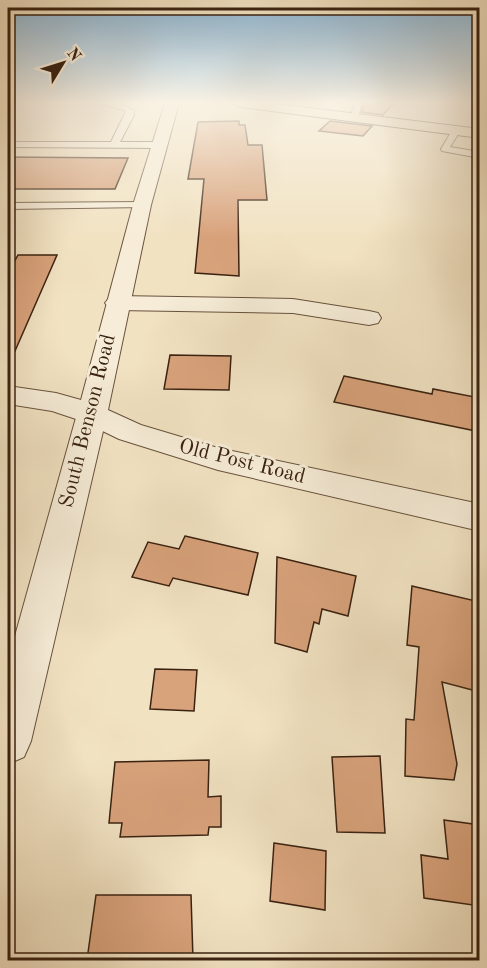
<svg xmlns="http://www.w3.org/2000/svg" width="487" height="968" viewBox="0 0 487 968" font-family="'Old Standard TT',serif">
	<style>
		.building { fill: #d8a27b; stroke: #3a2211; stroke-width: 1.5 }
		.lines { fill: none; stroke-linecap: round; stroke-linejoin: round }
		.service-casing { stroke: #68523d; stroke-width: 2 }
		.minor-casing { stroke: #68523d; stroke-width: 2 }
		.tertiary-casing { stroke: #68523d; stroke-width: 2 }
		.primary-casing { stroke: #3a2211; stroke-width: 2 }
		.service { fill: #f6ecd7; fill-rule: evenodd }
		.minor { fill: #f6ecd7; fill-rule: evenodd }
		.tertiary { fill: #f6ecd7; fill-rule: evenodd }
		.primary { fill: #f1e2c2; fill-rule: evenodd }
		.labels { text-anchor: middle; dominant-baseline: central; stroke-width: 6; stroke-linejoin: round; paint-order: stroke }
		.street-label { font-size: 21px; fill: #3a2211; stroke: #f6ecd7 }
	</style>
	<rect width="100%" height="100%" fill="#f1e2c2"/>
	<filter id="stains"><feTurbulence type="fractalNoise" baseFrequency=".00333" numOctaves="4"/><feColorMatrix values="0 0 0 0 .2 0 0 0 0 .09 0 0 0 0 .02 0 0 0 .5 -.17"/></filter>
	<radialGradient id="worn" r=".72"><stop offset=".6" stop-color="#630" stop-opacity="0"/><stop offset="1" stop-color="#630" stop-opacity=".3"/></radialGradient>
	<path class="building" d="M364,103H394L383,115L362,112Z
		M239,121V125H245L248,145H262L267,200H238L239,276L195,273L204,179H188L198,122Z
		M330,121L372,126L363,136L319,131Z
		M8,157L128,158L115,189H8Z
		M18,255H57L8,367V273Z
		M170,355L231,356L229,390L164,389Z
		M344,376L432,394L433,389L480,398V429L476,428V431L334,402Z
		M185,536L258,553L248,595L173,578L169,586L132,577L148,542L179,549Z
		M277,557L356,576L348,616L322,609L319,624L314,622L307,652L275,643Z
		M412,586L480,602V692L442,682L457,764L454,780L405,776L406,719L414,720L419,647L407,645Z
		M155,669L197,670L194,711L150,709Z
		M380,756L385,833L337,832L332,757Z
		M209,760L208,797L221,796V827H209L208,835L120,837L122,823H109L115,762Z
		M444,820L480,825V906L424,898L421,855L448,859Z
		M274,843L326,851L325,910L270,901Z
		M96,895H191L193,960H87Z"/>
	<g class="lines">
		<g class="service-casing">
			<path id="service" d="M98,103H117L134,110V115L120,142H159L163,145L159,148L8,147V142H111L126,111Z
				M355,103H362L358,118L354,120L350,118Z
				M456,129L460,131L450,147L480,152V158L442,151L441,149L453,129Z
				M142,202L147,205L146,207L8,209V203Z"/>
		</g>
		<g class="minor-casing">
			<path id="minor" d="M117,296L293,299L369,311L378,313L381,318L378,323L369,325L293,313L117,310L109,308L105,303L109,298Z
				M92,404L102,407L107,414L31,741L24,757L8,764V661L77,414L82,407Z"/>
		</g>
		<g class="tertiary-casing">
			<path id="tertiary" d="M165,103H179L151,205L108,410L141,425L218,448L480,504V531L218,470L119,439L82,421L52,411L8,404V386L56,393L81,400L133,205Z"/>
		</g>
		<g class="primary-casing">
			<path id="primary" d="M233,103H269L480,129V138L240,107Z"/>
		</g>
		<use href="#service" class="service"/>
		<use href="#minor" class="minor"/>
		<use href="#tertiary" class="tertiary"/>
		<use href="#primary" class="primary"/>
	</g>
	<linearGradient id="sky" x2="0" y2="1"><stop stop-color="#8bb7d7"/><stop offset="0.43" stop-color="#f9f2e4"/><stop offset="1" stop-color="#f9f2e4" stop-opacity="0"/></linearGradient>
	<rect width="487" height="238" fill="url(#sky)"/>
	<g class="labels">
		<g class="street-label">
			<text transform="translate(88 421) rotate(-76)">South Benson Road</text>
			<text transform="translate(242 462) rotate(14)">Old Post Road</text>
		</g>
	</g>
	<rect width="487" height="968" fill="none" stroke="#f1e2c2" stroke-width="30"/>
	<rect x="9" y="9" width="469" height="950" fill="none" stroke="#3a2211" stroke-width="3"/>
	<rect x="15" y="15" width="457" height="938" fill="none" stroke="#3a2211" stroke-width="1.5"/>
	<g transform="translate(63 63) rotate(52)" stroke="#f6ecd7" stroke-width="4.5" paint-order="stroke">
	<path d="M0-4.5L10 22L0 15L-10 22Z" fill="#3a2211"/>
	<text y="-9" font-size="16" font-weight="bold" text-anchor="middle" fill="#3a2211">N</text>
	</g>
	<rect width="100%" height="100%" filter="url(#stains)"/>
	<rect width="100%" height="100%" fill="url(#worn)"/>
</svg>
